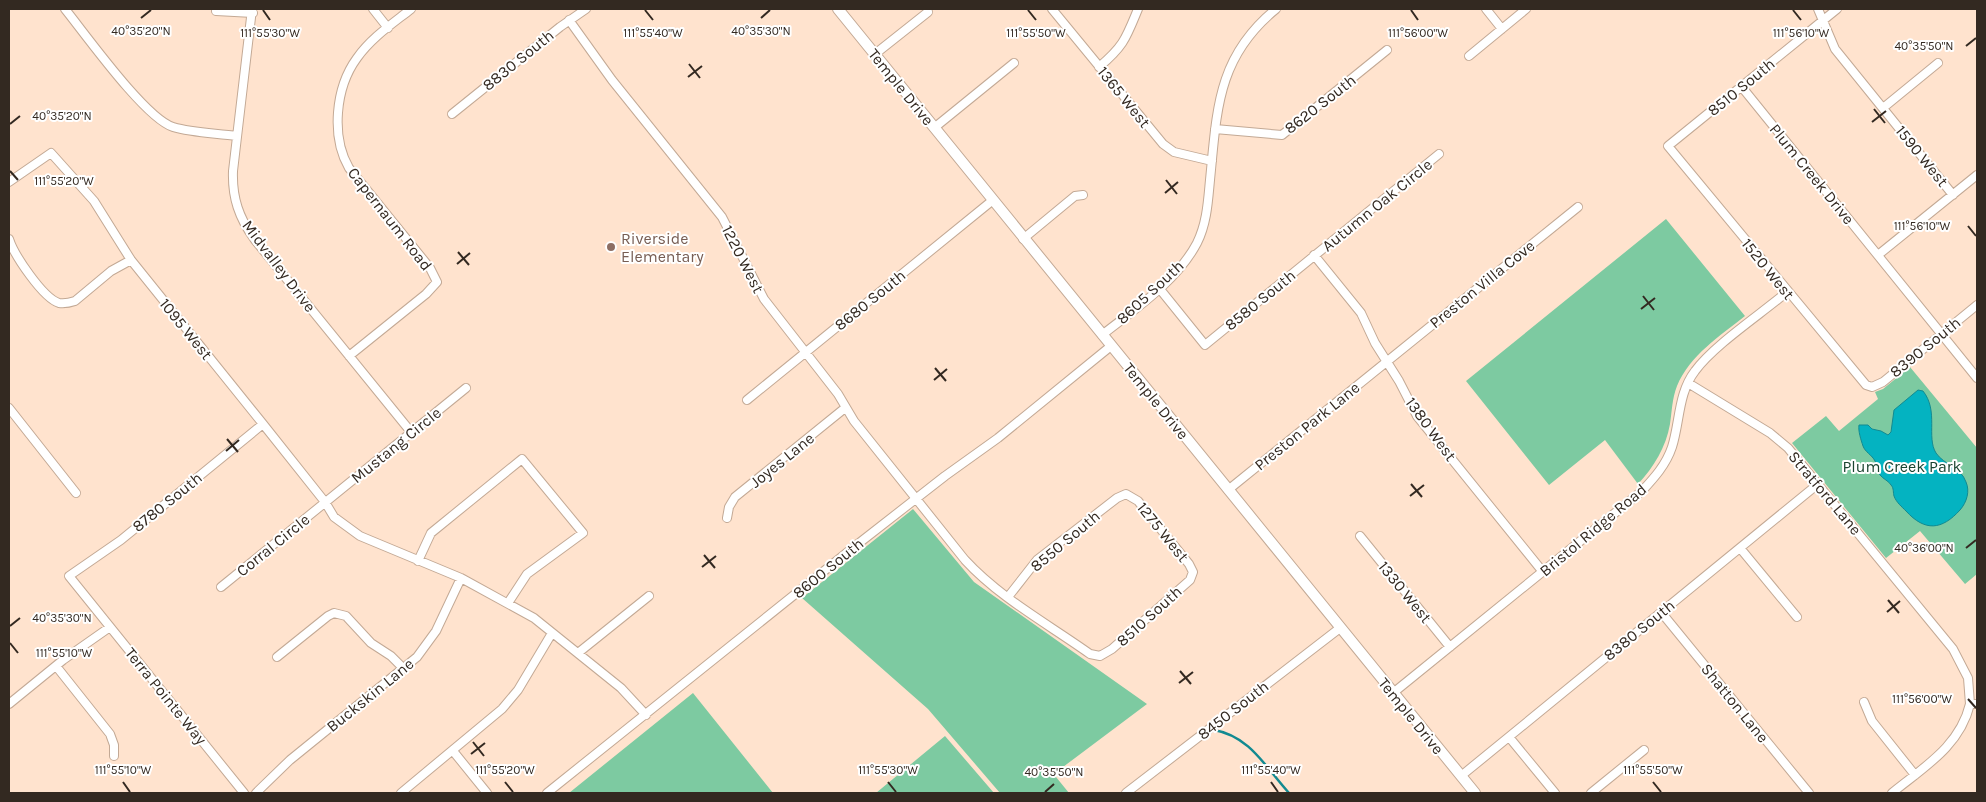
<svg xmlns="http://www.w3.org/2000/svg" width="1986" height="802" viewBox="0 0 1986 802" font-family="Karla,sans-serif">
	<style>
		.green { fill: #7dcaa1 }
		.water { fill: #04b3c1; stroke: #128a91 }
		.lines { fill: none; stroke-linecap: round; stroke-linejoin: round }
		.stream { stroke: #128a91; stroke-width: 2.5 }
		.minor-casing { stroke: #c3a995; stroke-width: 10 }
		.tertiary-casing { stroke: #c3a995; stroke-width: 12 }
		.minor { stroke: #fff; stroke-width: 8 }
		.tertiary { stroke: #fff; stroke-width: 10 }
		.ticks { fill: none; stroke: #332921; stroke-width: 2 }
		.education-dot { fill: #8d6e63; stroke: #fff; stroke-width: 2 }
		.labels { text-anchor: middle; dominant-baseline: central; stroke-width: 4; stroke-linejoin: round; paint-order: stroke }
		.street-label { font-size: 16px; fill: #332921; stroke: #fff }
		.education-label { font-size: 16px; fill: #785e54; stroke: #fff; text-anchor: start }
		.park-label { font-size: 16px; fill: #1b4531; stroke: #fff }
		.ticks-label { font-size: 12px; text-anchor: middle; fill: #332921; stroke: #fff; stroke-width: 4; stroke-linejoin: round; paint-order: stroke }
	</style>
	<rect width="100%" height="100%" fill="#ffe3ce"/>
	<path class="green" d="M1666,219L1745,316C1720,336 1690,355 1677,386C1672,399 1672,411 1670,424C1666,447 1654,467 1638,484L1605,440L1549,485L1466,381Z
		M1910,367L1977,448V574L1965,584L1920,531L1886,558L1792,443L1826,416L1839,431L1878,399L1875,392L1883,389Z
		M913,509L974,582L1147,704L1055,773L1056,777L1069,793H1000L928,709L802,598Z
		M693,693L773,793H569Z
		M945,736L994,793H876Z"/>
	<path class="water" d="M1918,390L1923,391C1939,411 1926,437 1936,453C1944,465 1961,467 1966,482C1970,491 1967,502 1960,510C1942,530 1925,532 1906,511C1902,507 1896,502 1894,496C1893,493 1894,488 1891,485C1889,481 1883,479 1880,475C1877,471 1877,465 1875,461C1872,455 1865,452 1863,446C1861,440 1858,431 1859,425H1868L1872,429L1881,431L1888,435L1891,432L1894,410Z"/>
	<g class="lines">
		<path class="stream" d="M1214,730C1250,736 1266,768 1289,793"/>
		<g class="minor-casing">
			<path id="minor" d="M65,9C86,35 145,118 173,127C193,133 216,133 237,136
				M252,9L233,171C232,198 239,218 255,240L411,432
				M373,9L388,28
				M1052,9L1163,144L1174,152L1212,161
				M1486,9L1502,29
				M1818,9L1835,49L1953,195
				M1837,9L1668,146L1866,385L1872,387L1883,382L1977,305
				M216,11L253,13
				M569,20L612,80L722,217L764,299L838,394L854,421L965,560C1000,598 1048,624 1090,654L1100,656L1112,649L1190,580L1193,572L1189,564L1138,501L1126,494L1117,498L1037,560L1008,597
				M875,54L928,12
				M1469,56L1526,9
				M1099,67C1124,46 1126,38 1138,9
				M1741,86L1977,378
				M1883,108L1938,63
				M452,114L560,27L586,9
				M934,128L1014,63
				M1215,129L1282,135L1387,50
				M9,182L51,153L94,201L131,260L263,424L325,502L334,517L360,536L461,578L534,618L621,688L646,715
				M9,239C14,255 43,298 59,303C65,304 69,303 75,301L111,271L131,260
				M1023,239L1075,196L1083,195
				M1314,255L1361,313L1375,343L1399,381L1417,416L1543,572
				M1878,255L1977,175
				M1159,288L1205,345L1439,154
				M1102,335C1135,309 1177,281 1197,243C1207,223 1208,201 1210,180C1217,110 1217,57 1276,9
				M349,356L426,294L437,282L430,268L349,168C331,137 335,88 357,58C371,38 392,24 411,9
				M1688,383L1770,433L1788,448L1953,649L1968,678L1970,704H1977
				M747,400L993,200
				M9,408L76,493
				M1228,490L1578,207
				M727,518L729,507L735,497L845,408
				M1360,536L1450,647
				M1740,548L1797,617
				M418,561L431,533L522,459L583,533L527,574L508,603
				M221,587L466,388
				M1661,612L1809,793
				M578,653L649,596
				M277,657L328,616L334,613L346,616L371,643L391,656L403,668
				M56,666L110,734L114,745V756
				M1393,693L1642,491C1654,478 1666,465 1672,447C1680,422 1678,393 1695,371C1714,345 1761,314 1787,292
				M1864,702L1872,721L1915,775
				M9,704L63,660L110,627
				M1509,737L1555,793
				M453,751L487,793
				M1461,776L1818,484
				M244,793L69,576L121,540L263,424
				M256,793L290,760L417,657L436,631L461,578
				M401,793L502,709L518,690L552,633
				M547,793L854,547L945,476L998,438L1111,346
				M1126,793L1340,628
				M1591,793L1644,750
				M1892,793C1924,767 1960,746 1970,704"/>
		</g>
		<g class="tertiary-casing">
			<path id="tertiary" d="M838,9L1475,793"/>
		</g>
		<use href="#minor" class="minor"/>
		<use href="#tertiary" class="tertiary"/>
	</g>
	<path class="ticks" d="M263,10L270,20M645,10L653,20M1028,10L1036,20M1411,10L1418,20M1793,10L1801,20M141,18L151,10M761,18L770,10M1966,46L1976,38M689,64L700,78M688,77L702,66M1874,109L1885,123M1872,122L1886,111M10,124L20,116M10,171L18,180M1166,180L1177,194M1165,193L1178,182M1968,226L1976,236M458,252L469,265M457,264L470,253M1643,296L1654,310M1641,309L1655,298M935,368L946,381M934,380L947,369M227,439L238,452M226,451L239,440M1411,484L1422,497M1410,496L1424,485M1966,548L1976,540M704,555L715,568M702,567L716,556M1888,600L1899,613M1887,612L1900,601M10,626L20,618M10,643L18,653M1180,671L1191,684M1179,683L1193,672M1968,699L1976,708M473,742L484,756M471,754L485,743M123,782L130,792M505,782L513,792M888,782L896,792M1271,782L1278,792M1653,782L1661,792M1045,792L1054,784"/>
	<circle class="education-dot" cx="611" cy="247" r="5"/>
	<g class="labels">
		<g class="street-label">
			<text transform="translate(518 60) rotate(-39)">8830 South</text>
			<text transform="translate(901 87) rotate(51)">Temple Drive</text>
			<text transform="translate(1741 87) rotate(-39)">8510 South</text>
			<text transform="translate(1124 97) rotate(51)">1365 West</text>
			<text transform="translate(1320 104) rotate(-38)">8620 South</text>
			<text transform="translate(1922 156) rotate(51)">1590 West</text>
			<text transform="translate(1812 174) rotate(51)">Plum Creek Drive</text>
			<text transform="translate(1377 205) rotate(-39)">Autumn Oak Circle</text>
			<text transform="translate(390 219) rotate(52)">Capernaum Road</text>
			<text transform="translate(743 259) rotate(63)">1220 West</text>
			<text transform="translate(279 266) rotate(53)">Midvalley Drive</text>
			<text transform="translate(1768 269) rotate(51)">1520 West</text>
			<text transform="translate(1482 284) rotate(-39)">Preston Villa Cove</text>
			<text transform="translate(1150 292) rotate(-43)">8605 South</text>
			<text transform="translate(870 300) rotate(-39)">8680 South</text>
			<text transform="translate(1260 300) rotate(-39)">8580 South</text>
			<text transform="translate(186 329) rotate(51)">1095 West</text>
			<text transform="translate(1925 347) rotate(-39)">8390 South</text>
			<text transform="translate(1156 401) rotate(51)">Temple Drive</text>
			<text transform="translate(1307 426) rotate(-39)">Preston Park Lane</text>
			<text transform="translate(1431 429) rotate(54)">1380 West</text>
			<text transform="translate(396 445) rotate(-39)">Mustang Circle</text>
			<text transform="translate(782 460) rotate(-39)">Joyes Lane</text>
			<text transform="translate(1825 493) rotate(50)">Stratford Lane</text>
			<text transform="translate(167 502) rotate(-39)">8780 South</text>
			<text transform="translate(1593 530) rotate(-40)">Bristol Ridge Road</text>
			<text transform="translate(1163 532) rotate(51)">1275 West</text>
			<text transform="translate(1065 541) rotate(-40)">8550 South</text>
			<text transform="translate(273 545) rotate(-39)">Corral Circle</text>
			<text transform="translate(828 568) rotate(-39)">8600 South</text>
			<text transform="translate(1405 592) rotate(51)">1330 West</text>
			<text transform="translate(1149 616) rotate(-42)">8510 South</text>
			<text transform="translate(1639 630) rotate(-39)">8380 South</text>
			<text transform="translate(370 695) rotate(-39)">Buckskin Lane</text>
			<text transform="translate(166 696) rotate(51)">Terra Pointe Way</text>
			<text transform="translate(1735 703) rotate(51)">Shatton Lane</text>
			<text transform="translate(1233 710) rotate(-38)">8450 South</text>
			<text transform="translate(1411 716) rotate(51)">Temple Drive</text>
		</g>
		<g class="education-label">
			<text x="621" y="238">Riverside<tspan x="621" dy="18">Elementary</tspan></text>
		</g>
		<g class="park-label">
			<text x="1902" y="466">Plum Creek Park</text>
		</g>
	</g>
	<g class="ticks-label">
		<text x="141" y="35">40°35'20"N</text>
		<text x="761" y="35">40°35'30"N</text>
		<text x="270" y="37">111°55'30"W</text>
		<text x="653" y="37">111°55'40"W</text>
		<text x="1036" y="37">111°55'50"W</text>
		<text x="1418" y="37">111°56'00"W</text>
		<text x="1801" y="37">111°56'10"W</text>
		<text x="1924" y="50">40°35'50"N</text>
		<text x="62" y="120">40°35'20"N</text>
		<text x="64" y="185">111°55'20"W</text>
		<text x="1922" y="230">111°56'10"W</text>
		<text x="1924" y="552">40°36'00"N</text>
		<text x="62" y="622">40°35'30"N</text>
		<text x="64" y="657">111°55'10"W</text>
		<text x="1922" y="703">111°56'00"W</text>
		<text x="123" y="774">111°55'10"W</text>
		<text x="505" y="774">111°55'20"W</text>
		<text x="888" y="774">111°55'30"W</text>
		<text x="1271" y="774">111°55'40"W</text>
		<text x="1653" y="774">111°55'50"W</text>
		<text x="1054" y="776">40°35'50"N</text>
	</g>
	<rect width="1986" height="802" fill="none" stroke="#332921" stroke-width="20"/>
</svg>
